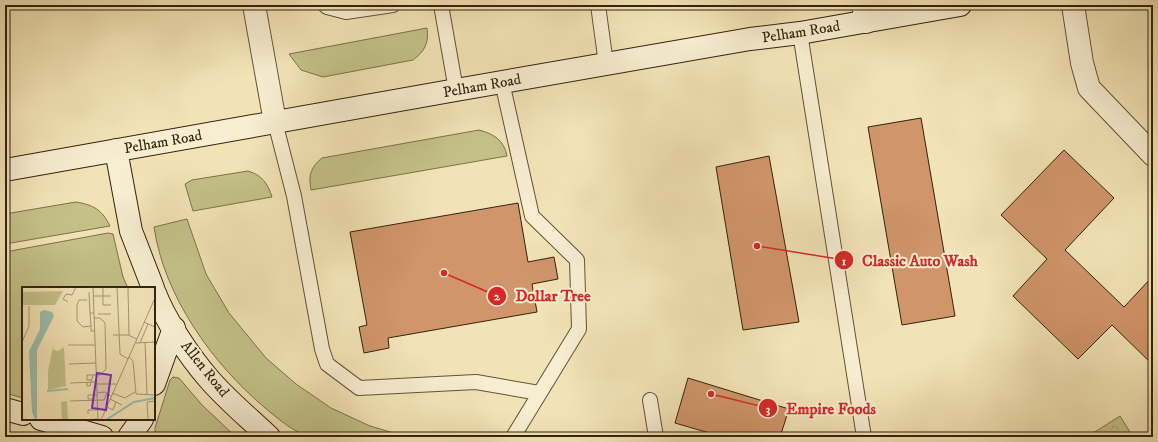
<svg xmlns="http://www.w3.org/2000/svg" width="1158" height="442" viewBox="0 0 1158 442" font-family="'IM FELL DW Pica',serif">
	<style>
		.green { fill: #c3c188; stroke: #7c724a }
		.forest { fill: url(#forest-crowns); stroke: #7c724a }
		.building { fill: #d0956a; stroke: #34220c }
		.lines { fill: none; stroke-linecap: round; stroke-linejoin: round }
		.lane-casing { stroke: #645236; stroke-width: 16 }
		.street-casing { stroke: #645236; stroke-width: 24 }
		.secondary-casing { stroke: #34220c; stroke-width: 24 }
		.lane { stroke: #f7edd0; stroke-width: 14 }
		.street { stroke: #f7edd0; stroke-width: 22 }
		.secondary { stroke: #f7edd0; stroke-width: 22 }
		.labels { text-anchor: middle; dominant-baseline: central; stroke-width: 4; stroke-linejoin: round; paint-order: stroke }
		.street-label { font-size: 15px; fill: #34220c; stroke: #f7edd0 }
		.inset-river { fill: none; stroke: #9bbeac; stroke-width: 2 }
		.inset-road { fill: none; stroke: #a69672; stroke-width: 1 }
		.view { fill: #7b2cbf; fill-opacity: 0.15; stroke: #7b2cbf; stroke-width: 2 }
		.inset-edge { fill: none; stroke: #34220c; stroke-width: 2 }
		.leader { fill: none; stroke: #d62828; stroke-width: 1.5 }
		.callout-dot { fill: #d62828; stroke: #f7edd0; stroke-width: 1.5 }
		.mark-label { font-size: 12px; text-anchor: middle; font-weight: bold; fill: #fff }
		.callout-label { font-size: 16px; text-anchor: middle; font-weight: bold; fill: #d62828; stroke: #f7edd0; stroke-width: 4; stroke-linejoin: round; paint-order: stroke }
	</style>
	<defs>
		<pattern id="forest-crowns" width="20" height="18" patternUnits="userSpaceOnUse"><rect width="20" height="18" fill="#c3c188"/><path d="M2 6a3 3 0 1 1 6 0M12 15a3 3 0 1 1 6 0" fill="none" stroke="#a8a674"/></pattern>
	</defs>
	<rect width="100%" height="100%" fill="#f2e3b6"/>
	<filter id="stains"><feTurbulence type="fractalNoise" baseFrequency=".005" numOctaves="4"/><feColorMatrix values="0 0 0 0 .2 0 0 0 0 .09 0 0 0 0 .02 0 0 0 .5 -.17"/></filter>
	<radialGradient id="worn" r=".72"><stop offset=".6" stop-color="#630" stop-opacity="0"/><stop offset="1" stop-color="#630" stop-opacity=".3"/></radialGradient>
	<path class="green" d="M427,28C429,43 425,51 413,60L323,77L301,70L289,54Z
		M479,130C494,134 504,140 507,156L311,190C308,175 311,167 322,158Z
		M248,171C262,175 268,184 272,197L193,211L185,184L192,180Z
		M76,202C94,205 102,210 110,226L5,244V214Z
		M187,219L206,274L229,313L266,358L296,384L331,408L370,426L407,437C381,437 356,437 331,437C324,437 313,439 307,436C291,430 277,418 264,407C212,363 164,296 154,227Z
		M108,233L113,234L123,277L128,288H23V398L5,393V252Z
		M173,377L179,378L202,405L236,437H157L155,434V428L170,380Z"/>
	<path class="forest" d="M1120,416L1133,437H1087Z"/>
	<path class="building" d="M921,118L955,316L902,325L868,127Z
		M1064,150L1114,198L1065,250L1124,307L1153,276V365L1112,325L1078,359L1013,296L1047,259L1001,215Z
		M769,156L799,322L743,330L716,167Z
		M518,203L528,262L554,257L558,279L532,284L537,312L388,338L389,348L364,353L359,327L367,325L350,232Z
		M688,378L789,409L780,437H723L675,423Z"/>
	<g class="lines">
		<g class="lane-casing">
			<path id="lane" d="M325,5L327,7L346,12L393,5
				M441,5L456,90
				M598,5L606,64
				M800,33L864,437
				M502,82L532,216L577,260L579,329L513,437
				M275,122L294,196L322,349L327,364L359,388L476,382L539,393
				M650,400L656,437"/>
		</g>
		<g class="street-casing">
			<path id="street" d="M254,5L275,122
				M863,5L866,22
				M1073,5L1082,63L1089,88L1153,155"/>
		</g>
		<g class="secondary-casing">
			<path id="secondary" d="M116,150L131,231L153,288
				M5,170L456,90L750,39L800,33L960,5
				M154,291C165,320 189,356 209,379C227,400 249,418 269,437
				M154,384L174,328
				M5,409L23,414
				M41,419L102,437
				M129,437L142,419"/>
		</g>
		<use href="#lane" class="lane"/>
		<use href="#street" class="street"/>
		<use href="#secondary" class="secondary"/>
	</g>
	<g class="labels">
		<g class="street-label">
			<text transform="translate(801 32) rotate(-9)">Pelham Road</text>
			<text transform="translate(482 86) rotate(-10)">Pelham Road</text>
			<text transform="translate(163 142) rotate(-10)">Pelham Road</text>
			<text transform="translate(205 369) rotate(51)">Allen Road</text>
		</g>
	</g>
	<g transform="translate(22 287)">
		<rect width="133" height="133" fill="#f2e3b6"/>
		<path d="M41,4L33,18H0V5ZM31,60L32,63L36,64L42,60L44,99L26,103V84ZM45,114L46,133H40L39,115Z" fill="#c3c188"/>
		<path d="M22,23L30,25L32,29L15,63V131L13,133L10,125L7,64L18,42V25Z" fill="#9bbeac"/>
		<path class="inset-river" d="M25,104L46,102M84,133L112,115L133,111"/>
		<path class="inset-road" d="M71,0L76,133M81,0V18H89M95,0L98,67L106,72M106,0L107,48M67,5L68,26M72,9H89M65,13H57L55,18V34L61,40L69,39V44H73M46,15L41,12L44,7L50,8L54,0M76,27H89M122,35L133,40M69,39L68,26H72M91,48H106L115,52M0,55L7,39V19M123,55L125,108M114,56L133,55M118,56L126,37M46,58H73M107,70L111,74L114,107L133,108M47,77L74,76M69,93H65V88H71M65,95V99H68L71,88H78L84,82L83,36L78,31H72M48,96L75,95M75,97H94M75,106L83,105L89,109M90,106L103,111L113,105M72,108L71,112H66V108H75M88,112L100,118M48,114L82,113L85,106M85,120L91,123L94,115M66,127V123H75M55,133L76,132M79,133L133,11M126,133L125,115L133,114"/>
		<path class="view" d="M75,86L89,88L84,123L70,121Z"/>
		<rect width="133" height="133" class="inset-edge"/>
	</g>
	<path class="leader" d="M757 246L844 260M444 273L497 296M711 394L768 408"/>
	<g class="callout-dot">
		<circle cx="757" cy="246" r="4"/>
		<circle cx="444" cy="273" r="4"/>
		<circle cx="711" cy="394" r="4"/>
		<circle cx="844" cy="260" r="10"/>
		<circle cx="497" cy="296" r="10"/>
		<circle cx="768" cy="408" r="10"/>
	</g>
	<g class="mark-label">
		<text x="844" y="265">1</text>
		<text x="497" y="300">2</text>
		<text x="768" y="413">3</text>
	</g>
	<g class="callout-label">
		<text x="920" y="266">Classic Auto Wash</text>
		<text x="553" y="301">Dollar Tree</text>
		<text x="831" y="414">Empire Foods</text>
	</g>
	<rect width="1158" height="442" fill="none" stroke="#f2e3b6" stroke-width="20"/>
	<rect x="6" y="6" width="1146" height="430" fill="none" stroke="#34220c" stroke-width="2"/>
	<rect x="10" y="10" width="1138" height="422" fill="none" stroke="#34220c"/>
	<rect width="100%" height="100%" filter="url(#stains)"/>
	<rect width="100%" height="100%" fill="url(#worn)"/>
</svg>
